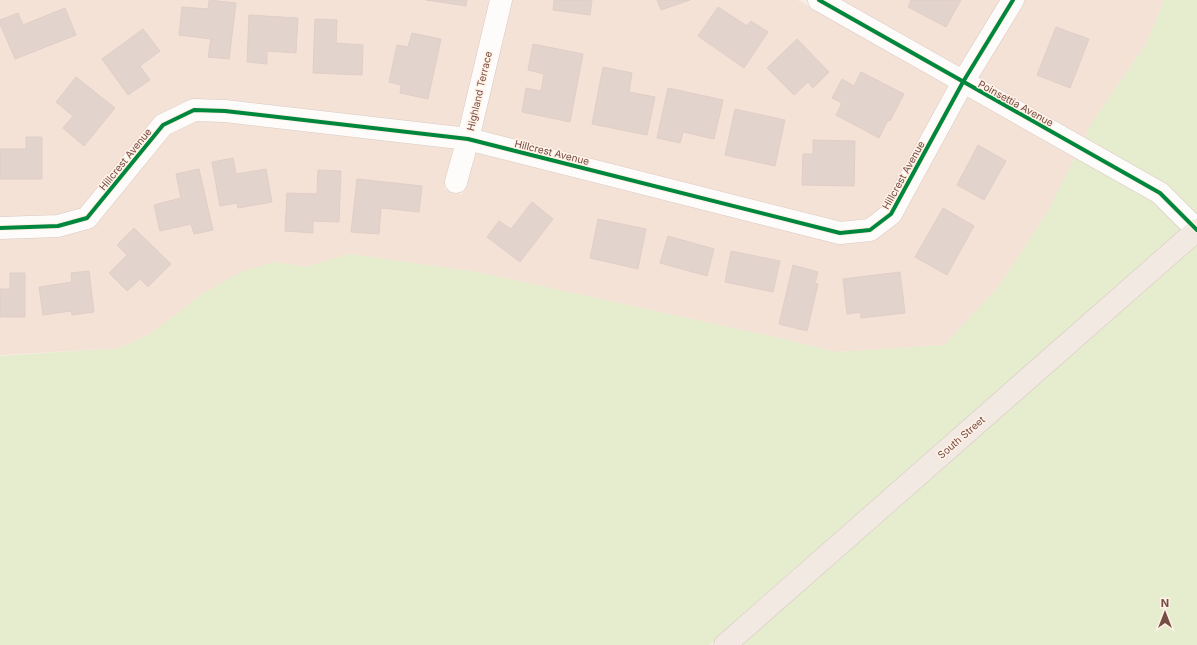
<svg xmlns="http://www.w3.org/2000/svg" width="1197" height="645" viewBox="0 0 1197 645" font-family="Inter,sans-serif">
	<style>
		.residential { fill: #f5e2d6 }
		.green { fill: #e6ecce }
		.building { fill: #e3d3cd; stroke: #e0cec7 }
		.lines { fill: none; stroke-linecap: round; stroke-linejoin: round }
		.minor-casing { stroke: #d8c9c3; stroke-width: 23 }
		.major-casing { stroke: #d6c7c2; stroke-width: 23 }
		.minor { stroke: #fefcfb; stroke-width: 22 }
		.major { stroke: #f2eae2; stroke-width: 22 }
		.cycleway-casing { stroke: #fff1e6; stroke-width: 6 }
		.cycleway { stroke: #00873e; stroke-width: 4 }
		.labels { text-anchor: middle; dominant-baseline: central; stroke-width: 3; stroke-linejoin: round; paint-order: stroke }
		.street-label { font-size: 10px; fill: #764d44; stroke: #fff1e6 }
	</style>
	<rect width="100%" height="100%" fill="#f7ede5"/>
	<path class="residential" d="M0,0H491L461,128L195,99L83,209L57,216L0,218Z
		M511,0H798L949,86L884,207L867,220L840,223L480,131Z
		M841,0H1001L960,68Z
		M1024,0H1164L1147,42L1090,126L1085,138L977,78Z
		M967,96L1075,157L1048,211L999,286L944,345L836,352L784,339L477,272L350,254L306,267L276,262L202,294L178,313L151,333L120,348L0,355V239L58,237L90,229L94,226L169,134L196,121L224,122L455,149L444,189L462,195L474,152L841,244L871,241Z"/>
	<path class="green" d="M1164,0H1197V215L1164,183L1085,138L1090,126L1147,42Z
		M1075,157L1155,202L1182,229L709,645H0V356L120,348L151,333L178,313L202,294L245,270L276,262L306,267L350,254L477,272L784,339L836,352L944,345L999,286L1048,211Z
		M1197,244V645H740Z"/>
	<path class="building" d="M209,0L236,3L229,59L208,57L211,39L179,35L182,7L208,9Z
		M426,0H467L466,6Z
		M554,0H592L590,15L553,10Z
		M657,0H690L661,10Z
		M911,0H961L946,27L908,7Z
		M718,7L747,26L751,21L768,32L744,68L698,36Z
		M65,8L76,35L15,59L0,24V20L18,13L23,25Z
		M249,15L298,18L296,53L267,51V64L247,62Z
		M315,19L337,20L336,43L363,45L362,75L313,73Z
		M1056,27L1089,39L1070,88L1037,75Z
		M143,29L160,51L140,66L150,80L128,95L102,59Z
		M412,33L441,39L428,99L400,93L401,85L389,82L397,45L408,47Z
		M797,39L829,72L813,88L808,82L794,95L767,68Z
		M533,44L583,54L570,122L522,112L526,88L541,91L544,74L528,70Z
		M603,67L632,73L629,92L655,97L647,135L592,124Z
		M861,72L904,94L890,121L888,120L879,138L836,115L842,103L832,98L842,79L854,86Z
		M76,77L115,108L84,146L63,128L73,116L56,102Z
		M668,88L723,100L714,139L683,132L680,143L657,138Z
		M735,109L785,120L775,166L725,155Z
		M26,137H42V179H0V149H26Z
		M813,140L855,141L854,186L802,185L803,154H813Z
		M978,145L1006,161L984,200L957,185Z
		M233,158L236,174L266,169L272,202L238,208L237,203L220,206L212,162Z
		M199,169L213,230L194,234L191,224L160,231L154,205L181,198L176,174Z
		M318,170L341,171L339,222L313,221V233L285,231L287,193L317,194Z
		M357,179L422,186L419,212L381,208L379,234L351,232Z
		M532,202L553,219L520,262L487,237L499,221L511,229Z
		M943,208L974,226L947,275L915,257Z
		M598,219L646,229L638,269L590,258Z
		M134,228L171,264L148,287L140,279L127,291L109,273L127,255L117,245Z
		M668,236L714,249L707,276L660,263Z
		M731,251L780,261L773,292L725,282Z
		M793,265L818,272L815,283L818,284L807,331L779,324Z
		M89,271L94,312L72,315L71,311L43,315L39,287L72,282L71,273Z
		M900,272L905,313L861,318L860,312L847,314L843,279Z
		M10,273H25V317H0V289H10Z"/>
	<g class="lines">
		<g class="minor-casing">
			<path id="minor" d="M819,0L1160,193L1197,230
				M456,182L468,139L501,0
				M0,228L58,226L87,218L163,125L194,110L225,111L468,139L840,233L870,230L891,214L963,82L1013,0"/>
		</g>
		<g class="major-casing">
			<path id="major" d="M725,645L1197,230"/>
		</g>
		<use href="#minor" class="minor"/>
		<use href="#major" class="major"/>
		<g class="cycleway-casing">
			<path id="cycleway" d="M819,0L1160,193L1197,230
				M0,228L58,226L87,218L163,125L194,110L225,111L468,139L840,233L870,230L891,214L963,82L1013,0"/>
		</g>
		<use href="#cycleway" class="cycleway"/>
	</g>
	<g class="labels">
		<g class="street-label">
			<text transform="translate(479 91) rotate(-77)">Highland Terrace</text>
			<text transform="translate(1016 103) rotate(29)">Poinsettia Avenue</text>
			<text transform="translate(552 152) rotate(14)">Hillcrest Avenue</text>
			<text transform="translate(125 159) rotate(-51)">Hillcrest Avenue</text>
			<text transform="translate(903 175) rotate(-61)">Hillcrest Avenue</text>
			<text transform="translate(961 437) rotate(-41)">South Street</text>
		</g>
	</g>
	<g transform="translate(1165 613)" stroke="#fff1e6" stroke-width="3" paint-order="stroke">
	<path d="M0-3L7 15L0 10L-7 15Z" fill="#764d44"/>
	<text y="-6" font-size="11" font-weight="bold" text-anchor="middle" fill="#764d44">N</text>
	</g>
</svg>
